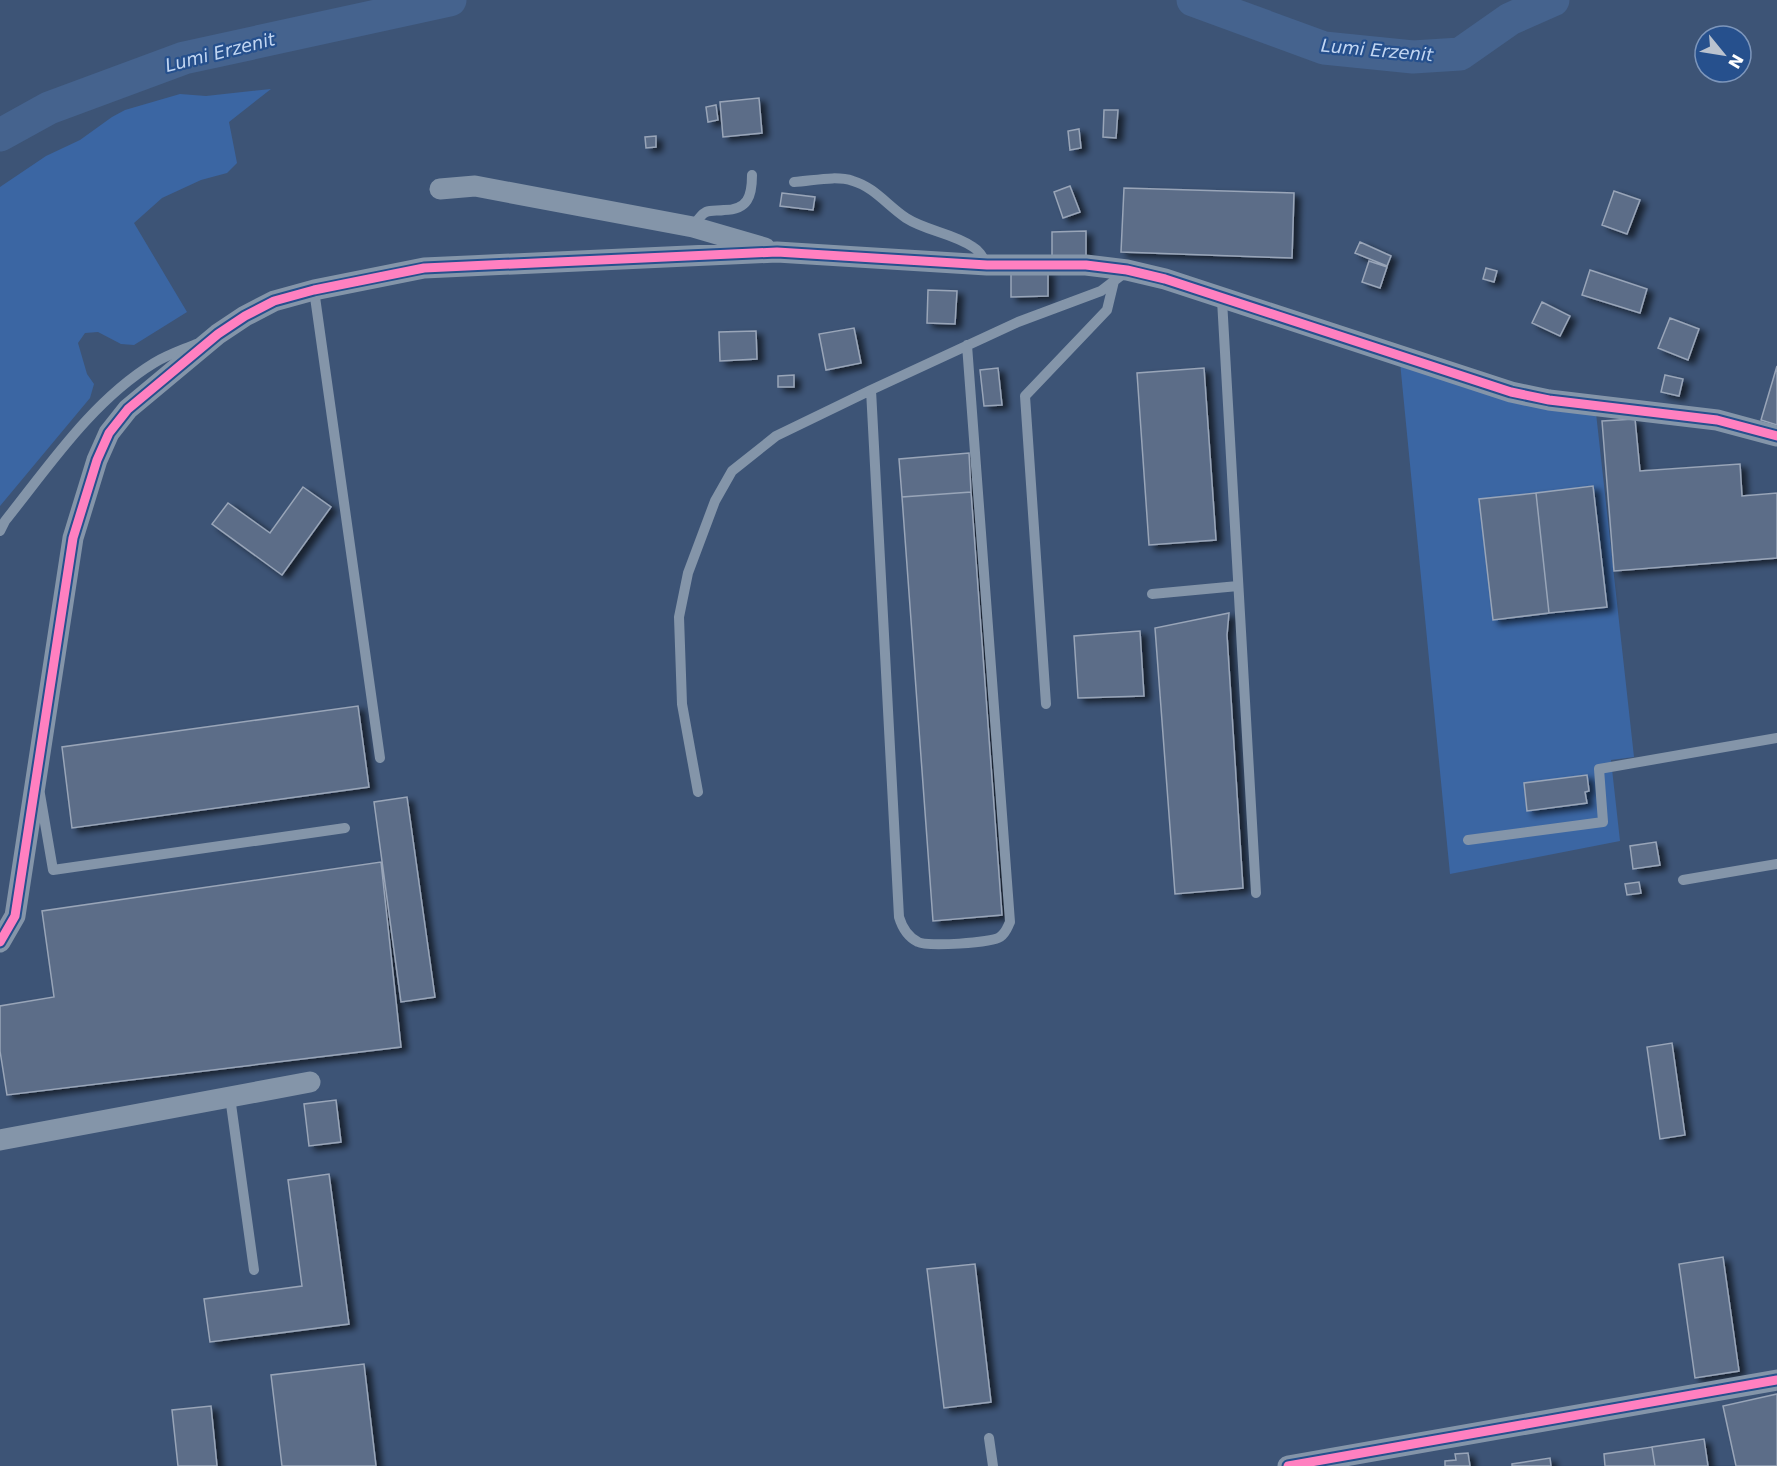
<svg xmlns="http://www.w3.org/2000/svg" width="1777" height="1466" viewBox="0 0 1777 1466" font-family="'DejaVu Sans',sans-serif">
	<style>
		.green { fill: #3b66a3 }
		.lines { fill: none; stroke-linecap: round; stroke-linejoin: round }
		.river { stroke: #45638e; stroke-width: 33 }
		.building { fill: #5b6d88; stroke: #99a5b8; stroke-width: 1.5; filter: url(#shadow) }
		.lane { stroke: #8495a9; stroke-width: 10 }
		.street { stroke: #8495a9; stroke-width: 21 }
		.cycleway-casing { stroke: #26508d; stroke-width: 13 }
		.cycleway { stroke: #ff80c0; stroke-width: 9 }
		.labels { text-anchor: middle; dominant-baseline: central; stroke-width: 4.5; stroke-linejoin: round; paint-order: stroke }
		.water-label { font-size: 18px; font-style: italic; fill: #c2d6f2; stroke: #26508d }
	</style>
	<defs>
		<filter id="shadow"><feDropShadow dx="6" dy="4" stdDeviation="3" flood-color="#0009"/></filter>
	</defs>
	<rect width="100%" height="100%" fill="#3d5476"/>
	<path class="green" d="M271,89L229,122L237,163L227,173L201,180L162,198L134,223L187,312L134,345L121,344L98,332L85,333L78,343L87,374L94,384L90,398L0,506V187L46,156L80,140L112,117L125,110L180,94L206,96Z
		M1400,362L1596,413L1634,757L1611,760L1620,841L1450,874Z"/>
	<g class="lines">
		<path class="river" d="M1193,0L1324,48L1413,57L1460,54L1510,19L1553,0
			M0,135L49,108L184,58L450,0"/>
	</g>
	<path class="building" d="M759,98L762,133L723,137L720,102Z
		M716,105L718,120L708,122L706,107Z
		M1104,110H1118L1116,138L1103,137Z
		M1079,129L1081,148L1070,150L1068,131Z
		M656,136V147L646,148L645,137Z
		M1070,186L1080,212L1063,218L1054,192Z
		M1124,188L1294,193L1292,258L1121,252Z
		M1614,191L1640,200L1627,234L1602,225Z
		M782,193L815,197L813,210L780,206Z
		M1086,231V256L1052,257V232Z
		M1360,242L1391,256L1387,266L1355,253Z
		M1369,261L1387,267L1380,288L1362,282Z
		M1486,268L1497,271L1494,282L1483,279Z
		M1590,270L1647,289L1640,313L1582,295Z
		M1011,271H1048V296L1011,297Z
		M928,290L957,291L955,324L927,323Z
		M1542,302L1570,316L1560,336L1532,323Z
		M1670,318L1699,329L1688,360L1658,348Z
		M854,328L861,363L826,370L819,334Z
		M756,331L757,359L720,361L719,332Z
		M1777,366V425L1761,420Z
		M998,368L1002,405L984,406L980,370Z
		M1204,368L1216,540L1149,545L1137,373Z
		M794,375V387H778V376Z
		M1665,375L1683,379L1679,396L1661,392Z
		M1635,419L1640,471L1740,464L1742,496L1777,493V558L1614,571L1602,421Z
		M969,453L971,492L902,497L899,459Z
		M1593,486L1607,607L1549,613L1536,493Z
		M303,487L331,507L282,575L212,524L228,503L270,533Z
		M971,492L1002,915L933,921L902,497Z
		M1536,493L1549,613L1493,620L1479,499Z
		M1229,613L1227,635L1243,888L1175,894L1155,628Z
		M1140,631L1144,696L1078,698L1074,636Z
		M358,706L369,787L72,828L62,747Z
		M1587,775L1589,791L1585,792L1587,803L1527,811L1524,783Z
		M407,797L435,997L401,1002L374,802Z
		M1656,842L1660,865L1633,869L1630,846Z
		M381,862L401,1047L7,1095L0,1051V1006L54,997L42,911Z
		M1639,882L1641,893L1627,895L1625,884Z
		M1672,1043L1685,1135L1660,1139L1647,1047Z
		M336,1100L341,1142L309,1146L304,1104Z
		M329,1174L349,1324L210,1342L204,1299L302,1286L288,1180Z
		M1723,1257L1739,1371L1695,1378L1679,1264Z
		M975,1264L991,1402L944,1408L927,1269Z
		M364,1364L376,1466H282L271,1375Z
		M1777,1394V1466H1736L1723,1406Z
		M211,1406L217,1466H178L172,1410Z
		M1704,1439L1708,1466H1655L1652,1447Z
		M1652,1447L1655,1466H1605L1604,1454Z
		M1468,1453L1470,1466H1445V1461L1456,1460L1455,1454Z
		M1550,1458L1551,1466H1512V1464Z"/>
	<g class="lines">
		<path class="lane" d="M794,182C813,181 835,175 853,181C874,187 888,206 906,218C926,231 953,233 973,247C980,251 983,258 987,265
			M693,227C697,221 700,215 706,212C711,210 718,211 724,210C748,210 752,196 752,175
			M314,290L380,758
			M1222,300L1256,893
			M967,345L1010,922C1007,928 1006,933 1000,937C992,943 927,947 918,942C908,937 902,927 899,917L871,390L1018,322L1101,291L1127,271
			M0,531L5,521C49,466 92,401 154,363C167,355 182,350 196,344
			M1152,594L1238,586
			M1046,704L1025,396L1107,310L1114,281
			M698,792L682,704L679,617L688,573L715,501L732,471L776,436L871,390
			M40,794L53,870L345,828
			M1468,840L1603,822L1599,769L1777,738
			M1683,880L1777,864
			M230,1097L254,1270
			M989,1438L993,1466"/>
		<path class="street" d="M440,189L475,186L693,227L765,248
			M0,942L15,916L73,538L97,460L109,433L128,409L218,334L245,316L274,301L314,290L424,268L777,252L987,265H1086L1127,270L1165,279L1511,392L1549,400L1717,420L1777,436
			M0,1140L310,1082
			M1288,1466L1777,1380"/>
		<g class="cycleway-casing">
			<path id="cycleway" d="M0,942L15,916L73,538L97,460L109,433L128,409L218,334L245,316L274,301L314,290L424,268L777,252L987,265H1086L1127,270L1165,279L1511,392L1549,400L1717,420L1777,436
				M1288,1466L1777,1380"/>
		</g>
		<use href="#cycleway" class="cycleway"/>
	</g>
	<g class="labels">
		<g class="water-label">
			<text transform="translate(1377 50) rotate(5)">Lumi Erzenit</text>
			<text transform="translate(220 52) rotate(-14)">Lumi Erzenit</text>
		</g>
	</g>
	<g transform="translate(1723 54) rotate(120)"><circle r="28" fill="#26508d" stroke="#7d96bb" stroke-width="1.5"/>
	<path d="M0-4.5L10 22L0 15L-10 22Z" fill="#bbc3cf"/>
	<text y="-9" font-size="16" font-weight="bold" text-anchor="middle" fill="#ffffff">N</text>
	</g>
</svg>
